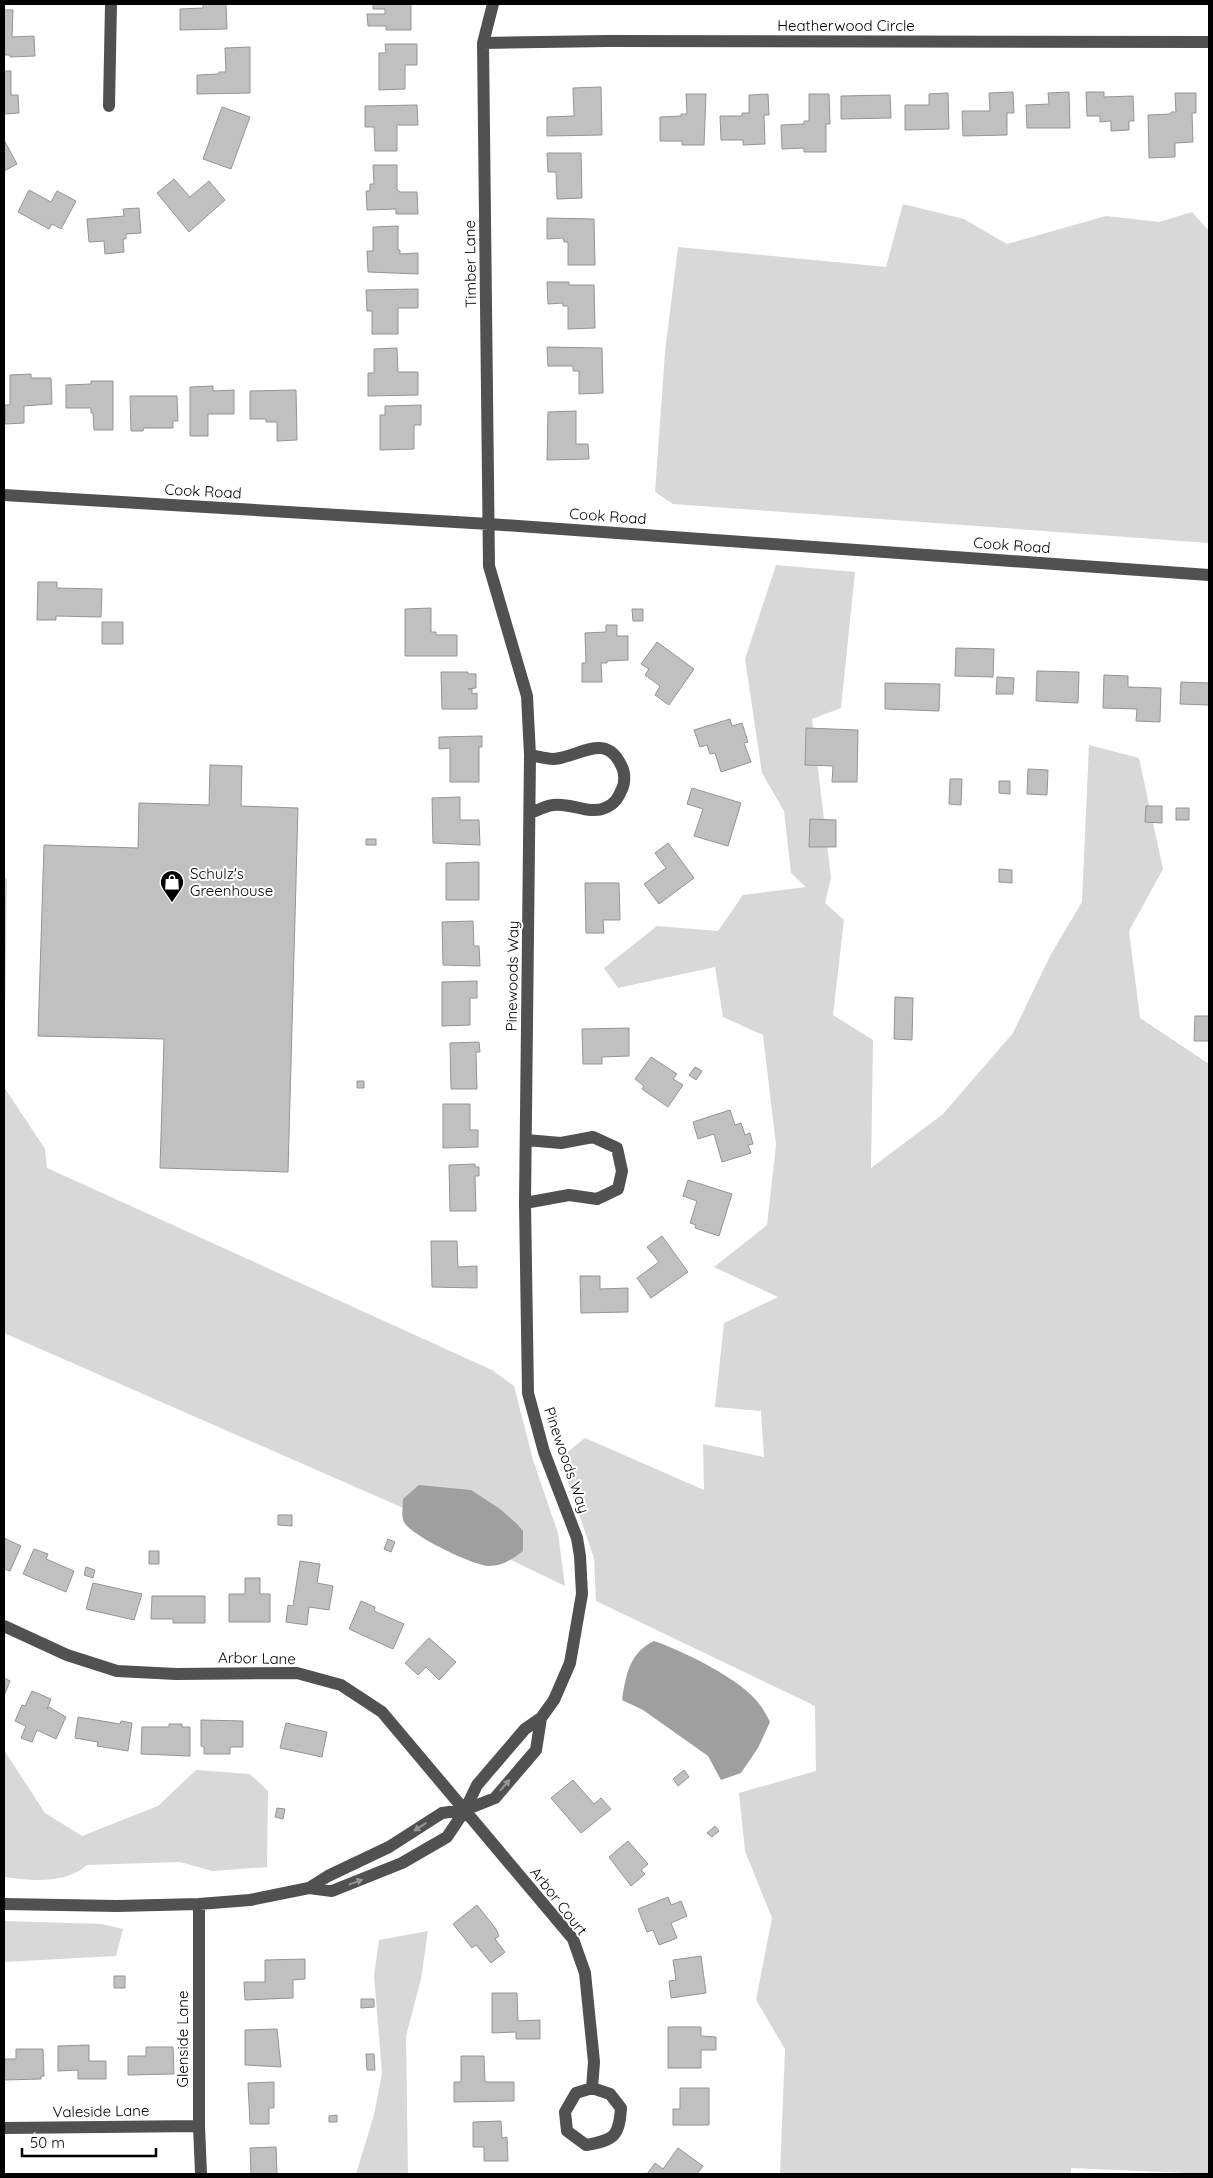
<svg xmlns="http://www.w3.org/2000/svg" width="1213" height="2178" viewBox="0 0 1213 2178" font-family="Quicksand,sans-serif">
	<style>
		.green { fill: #d8d8d8 }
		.water { fill: #9f9f9f }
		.building { fill: #c0c0c0; stroke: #959595 }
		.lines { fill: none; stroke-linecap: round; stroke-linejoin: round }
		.minor { stroke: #515151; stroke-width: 12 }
		.oneway { fill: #979797 }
		.labels { text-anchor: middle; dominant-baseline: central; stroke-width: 4; stroke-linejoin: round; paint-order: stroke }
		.street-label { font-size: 15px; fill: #000; stroke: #fff }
		.poi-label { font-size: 15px; fill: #000; stroke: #fff; text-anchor: start }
	</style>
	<rect width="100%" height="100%" fill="#fff"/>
	<path class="green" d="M903,204L964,219L1007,244L1106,216L1159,222L1192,212L1209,231V543L673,504L655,492L665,352L678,247L886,267Z
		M776,565L855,572L841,708L812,719L831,878L825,903L844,920L833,1015L873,1040L871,1168L943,1114L1013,1033L1050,956L1082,902L1089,745L1139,758L1163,869L1129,931L1140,1018L1209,1064V2174L1071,2168V2174H780L785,2049L756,2000L772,1918L745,1851L739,1793L816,1771L815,1706L596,1601L594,1558L560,1458L585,1438L704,1490L703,1444L764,1457L761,1411L715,1407L724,1323L778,1297L714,1267L767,1225L776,1145L763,1035L723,1017L715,967L618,988L604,968L657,926L718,931L743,895L806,887L791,873L784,811L762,773L745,659Z
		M4,878L7,879L4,1087L45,1149L47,1168L492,1370L514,1386L533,1460L558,1533L565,1586L401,1507L4,1333Z
		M4,1750L45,1813L82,1836L158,1806L196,1770L250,1774L268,1791L267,1867L212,1871L180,1862L87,1865C66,1884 31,1881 4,1877Z
		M4,1921L102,1924L123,1929L116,1956L4,1962Z
		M428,1931L421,1979L406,2036L408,2174H356L374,2115L382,2073L374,1976L379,1940Z"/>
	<path class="water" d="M419,1485L471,1490L500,1509L517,1524L523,1531V1551C511,1560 503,1566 489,1566C474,1566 410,1535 404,1522C401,1517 403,1506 403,1499Z
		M654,1641C683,1651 743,1680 760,1705C764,1710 767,1716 770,1722L758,1748L741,1773L721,1780L708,1756L643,1710L622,1700C626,1675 629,1653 654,1641Z"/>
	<path class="building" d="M203,4H226L227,29L180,30V9L203,8Z
		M373,4H411V30H386V26H368L367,14H385V9H373Z
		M4,10H13L12,37L34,36L35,56L10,57V55H4Z
		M385,44H417V65H405V89L379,90V53H386Z
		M250,47V93L197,94V75L219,74V72H226L225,48Z
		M4,71H11V95H18L19,113L4,114Z
		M601,87L602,135L547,136V117L574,116L573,88Z
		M1013,92L1014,113H1007V135L963,136L962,111H990L989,93Z
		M1069,92L1070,128H1027L1026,105L1049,104L1048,93Z
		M1086,92H1104V97L1133,96L1134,121H1129V130L1111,131V121L1100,122V116H1087Z
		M948,93L949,129L905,130V105H929V94Z
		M1175,93H1196V113H1192L1193,142L1175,143V157L1149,158L1148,115L1171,114V112H1176Z
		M686,94H706L704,145H682V141H660V117L681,116V114H687Z
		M768,94L769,115H764L765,144L743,145V140H721L720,116H742V113H749V95Z
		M809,94H829L830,124H826V152H804V148L782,149L781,125L804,124V121H809Z
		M890,95L891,118L841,119V96Z
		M417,105L418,125H397V151H375L374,127H365V106Z
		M222,107L250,117L231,169L203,159Z
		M4,140L17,164L4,171Z
		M547,153H581L582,198L557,199L556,172H548Z
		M373,165H397V190L400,192H417L418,214H396V209L367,210L366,191H370V184H374Z
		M174,179L190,197L209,181L225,200L189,232L157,193Z
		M29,190L51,202L57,191L76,201L61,229L52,224L49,229L18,212Z
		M139,208L141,233L126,234V239H123L124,252L105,254L104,241L89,242L87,219L124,216L123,209Z
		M547,218L594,219L595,265H568V242H564L563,238L547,239Z
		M398,226V250H400V254L418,253V274L368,272L367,251H373V227Z
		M547,282H569V285H594L595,328L568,329V306H563V303L548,304Z
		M418,289V308H398V334H372V311H367L366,290Z
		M547,347L602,348L603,393L579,394V371H573V366H548Z
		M397,348L398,372H418V395L368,396V373H374V349Z
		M31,374V378H51L52,404L24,406V423L5,424V405H10V375Z
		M91,381H113V430H94L93,413H91V408H66V385L91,384Z
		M213,386V391L234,390V414H208V436H190V387Z
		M296,390L297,440L277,441V422H266V419H250V391Z
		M130,396H177L178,421H173V428H144L143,431H131Z
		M421,405V425H414V449L380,450V415H385V406Z
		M576,411V444H588L589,459L547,460L548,412Z
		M38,582H57V588L102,589L101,617L56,616V620H37Z
		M431,608V632H436V635H457V656H405V609Z
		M632,609H643V621H633Z
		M102,622H123V644H102Z
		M606,625H617V636H628V660L607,661V663H601L602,682H582V663H586L585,633L606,632Z
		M657,642L694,669L669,705L655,695L660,686L645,675L649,669L641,664Z
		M956,648L994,649L993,677L955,676Z
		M1037,671L1079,672L1078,703L1036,701Z
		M441,672H468V674H476V688L468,689H472V694L477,693V709H442Z
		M1104,675L1128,676V687L1161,688L1160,722L1136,721L1137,709L1103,708Z
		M997,677L1014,678L1013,694H996Z
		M1181,682L1209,683V705L1180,704Z
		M885,683L940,684L939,711L885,709Z
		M730,719L732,726L742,723L748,742L744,743L751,762L721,772L715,753L710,754L707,745L700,747L694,730Z
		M806,728L858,730L857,782H832L833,766L805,765Z
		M482,736V747H479V782H450V748L439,749V737Z
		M210,765L242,766L241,806L298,808L288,1172L160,1168L164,1039L38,1036L44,845L138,848L139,803L209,805Z
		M1028,769L1048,770L1047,795L1027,794Z
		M950,779H962L961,805L949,804Z
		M999,781H1010V794L999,793Z
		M692,788L741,803L728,846L694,836L703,809L687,804Z
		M460,797V820H479L480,845L433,843L432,798Z
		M1146,806H1162V823L1145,822Z
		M1176,808H1189V820H1176Z
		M810,819L836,820V847H809Z
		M366,839H376V845H366Z
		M668,843L694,878L659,904L644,884L666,868L655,853Z
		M479,862V900H446V863Z
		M999,869L1012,870V883L999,882Z
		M585,883H619L620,920H603L604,933H586Z
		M473,921L474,946H479L480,966L443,965L442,922Z
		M477,981V998H470V1025L442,1026V982Z
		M895,997L913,998L912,1040L894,1039Z
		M1195,1016H1209V1041H1194Z
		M629,1028V1056L602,1057V1064H583L582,1029Z
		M479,1042L480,1052H476L477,1089H451L450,1043Z
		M651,1057L677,1074L673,1079L683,1085L668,1107L642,1089L644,1086L635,1079Z
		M695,1067L702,1071L696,1080L689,1075Z
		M357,1081H364V1088H357Z
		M443,1104H470V1130H478V1147L443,1148Z
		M730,1110L735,1125L741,1123L745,1135L750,1133L753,1144L748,1145L751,1153L722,1162L714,1134L698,1139L693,1122Z
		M475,1164V1167H479V1176H475L476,1211H450L449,1165Z
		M688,1180L732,1194L719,1236L695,1228L696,1225L690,1223L697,1201L683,1196Z
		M662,1236L688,1272L651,1298L637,1278L659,1262L647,1247Z
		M431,1241H457L458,1267L477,1266V1288L432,1287Z
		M580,1276H600V1289L628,1288V1312L581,1313Z
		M278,1515H292V1526L278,1525Z
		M4,1538L21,1546L10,1571L4,1569Z
		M388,1539L395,1542L391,1552L384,1549Z
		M34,1549L48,1554L46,1559L74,1571L66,1592L23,1574Z
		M149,1551H159V1564H149Z
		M300,1561L320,1564L317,1583L333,1586L329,1610L309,1607L307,1625L286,1622L288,1605L293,1606Z
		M86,1567L95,1570L93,1578L84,1575Z
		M245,1578H260V1594H270V1622H229V1594H245Z
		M93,1583L142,1594L134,1620L86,1609Z
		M152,1596H205V1623H173V1619H151Z
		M361,1601L375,1607L374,1611L404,1624L393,1649L349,1629Z
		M429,1638L456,1662L439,1680L426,1667L418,1675L405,1663Z
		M4,1678L10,1681L4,1696Z
		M32,1691L51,1699L47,1709L49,1707L66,1717L56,1739L37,1730L32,1742L21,1738L26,1726L15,1721L22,1705L25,1706Z
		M78,1717L120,1724L121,1721L132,1723L128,1751L97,1746L98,1742L75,1738Z
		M201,1720L243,1721V1747H230V1754H204V1747L201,1746Z
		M286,1723L327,1732L322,1757L280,1748Z
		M169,1724H182V1727H190V1756L141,1754L142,1727H169Z
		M684,1770L689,1777L678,1786L673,1779Z
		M573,1780L594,1804L601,1798L611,1809L581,1833L551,1798Z
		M277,1808L285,1809L283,1819L275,1817Z
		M715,1826L719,1831L712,1837L707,1833Z
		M628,1841L648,1864L641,1870L645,1874L631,1886L609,1857Z
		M668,1897L671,1905L681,1901L687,1916L671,1923L677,1938L659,1945L653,1930L647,1932L638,1909Z
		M477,1905L496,1929L499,1936L495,1939L505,1952L491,1963L476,1945L472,1948L453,1924Z
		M701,1956L706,1993L671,1998L669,1981L676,1980L673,1960Z
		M305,1959V1979L293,1980V1998L245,2000L244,1982H265V1960Z
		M114,1976H125V1988H114Z
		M492,1993H517L518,2021L540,2020V2039H516V2032L492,2033Z
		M361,1999H374V2007L361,2008Z
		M668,2027H701V2036L716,2037V2050H701V2068H668Z
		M277,2029L281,2067L245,2065V2030Z
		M89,2045V2061H106V2079H78V2070L58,2071V2046Z
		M146,2047H173L174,2074L128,2075V2056H146Z
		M16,2049H43L44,2076H41V2079L4,2080V2059H16Z
		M366,2054H374L375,2070H367Z
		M461,2056H484L485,2082H514V2101L454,2102V2082H461Z
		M274,2082V2108H269V2124H250L248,2083Z
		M680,2088H709V2125H673V2109H680Z
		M337,2115V2122H329V2116Z
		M501,2121L502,2138L507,2137L508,2161H484V2147H473V2122Z
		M276,2147L277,2174H251L250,2148Z
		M678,2148L703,2166L697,2174H647L655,2163L663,2169Z"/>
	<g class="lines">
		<path class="minor" d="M483,43L607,41L1209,42
			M109,106L111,4
			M4,495L489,524L1209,575
			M530,755C537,756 545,759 553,759C579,758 606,730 622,767C625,773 625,783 622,789C618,798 615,804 605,808C589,815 570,802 553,805C545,806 538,810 531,813
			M525,1203L569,1195L597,1199L618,1189L622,1171L617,1148L593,1137L561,1143L526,1140
			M4,1626L67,1655L117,1671L176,1674L297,1673L341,1685L382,1712L573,1939L585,1973L594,2062L592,2088L576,2093L565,2112L567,2131L586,2145C614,2140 619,2137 621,2108L610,2094L592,2088
			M309,1888L332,1891L402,1863L447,1837L465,1810L477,1785L525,1729L541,1718L554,1700L570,1663L582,1594L580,1556L577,1538L544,1452L528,1393L525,1203L530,755L527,696L489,566L483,43L493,4
			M4,1904L117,1906L199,1904L250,1900L309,1888L328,1876L389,1847L442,1813L465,1810L495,1798L536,1750L541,1718
			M199,1904V2126L201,2174
			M4,2128L199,2126"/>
	</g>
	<defs><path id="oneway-solid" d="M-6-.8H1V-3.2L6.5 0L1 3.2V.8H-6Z" transform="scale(1.25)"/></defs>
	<g class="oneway">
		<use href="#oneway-solid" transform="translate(505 1785) rotate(-49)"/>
		<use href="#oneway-solid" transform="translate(420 1827) rotate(147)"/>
		<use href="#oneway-solid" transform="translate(356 1882) rotate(-20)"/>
	</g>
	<defs>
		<g id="shop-pin" transform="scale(1.25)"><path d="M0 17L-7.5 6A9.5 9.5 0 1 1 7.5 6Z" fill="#000" stroke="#fff"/><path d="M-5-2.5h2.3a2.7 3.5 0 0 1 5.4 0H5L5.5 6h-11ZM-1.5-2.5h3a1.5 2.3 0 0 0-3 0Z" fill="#fff"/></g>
	</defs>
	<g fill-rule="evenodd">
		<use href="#shop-pin" x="172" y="882"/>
	</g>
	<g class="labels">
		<g class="street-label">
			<text x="846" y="25">Heatherwood Circle</text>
			<text transform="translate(470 264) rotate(-91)">Timber Lane</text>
			<text transform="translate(203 491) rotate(3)">Cook Road</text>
			<text transform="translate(608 516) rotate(4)">Cook Road</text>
			<text transform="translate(1012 545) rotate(4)">Cook Road</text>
			<text transform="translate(512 976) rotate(-89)">Pinewoods Way</text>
			<text transform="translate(567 1460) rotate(71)">Pinewoods Way</text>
			<text transform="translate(257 1658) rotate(1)">Arbor Lane</text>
			<text transform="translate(559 1901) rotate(52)">Arbor Court</text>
			<text transform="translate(182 2039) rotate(-90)">Glenside Lane</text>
			<text transform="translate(101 2111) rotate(-1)">Valeside Lane</text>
		</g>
		<g class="poi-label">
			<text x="190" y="873">Schulz's<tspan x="190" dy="17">Greenhouse</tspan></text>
		</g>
	</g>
	<rect width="1213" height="2178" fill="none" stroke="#000000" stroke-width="10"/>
	<path d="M22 2148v8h134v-8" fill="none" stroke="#000000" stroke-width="2.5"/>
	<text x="30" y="2148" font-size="15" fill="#000000" stroke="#ffffff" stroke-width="4" paint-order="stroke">50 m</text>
</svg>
